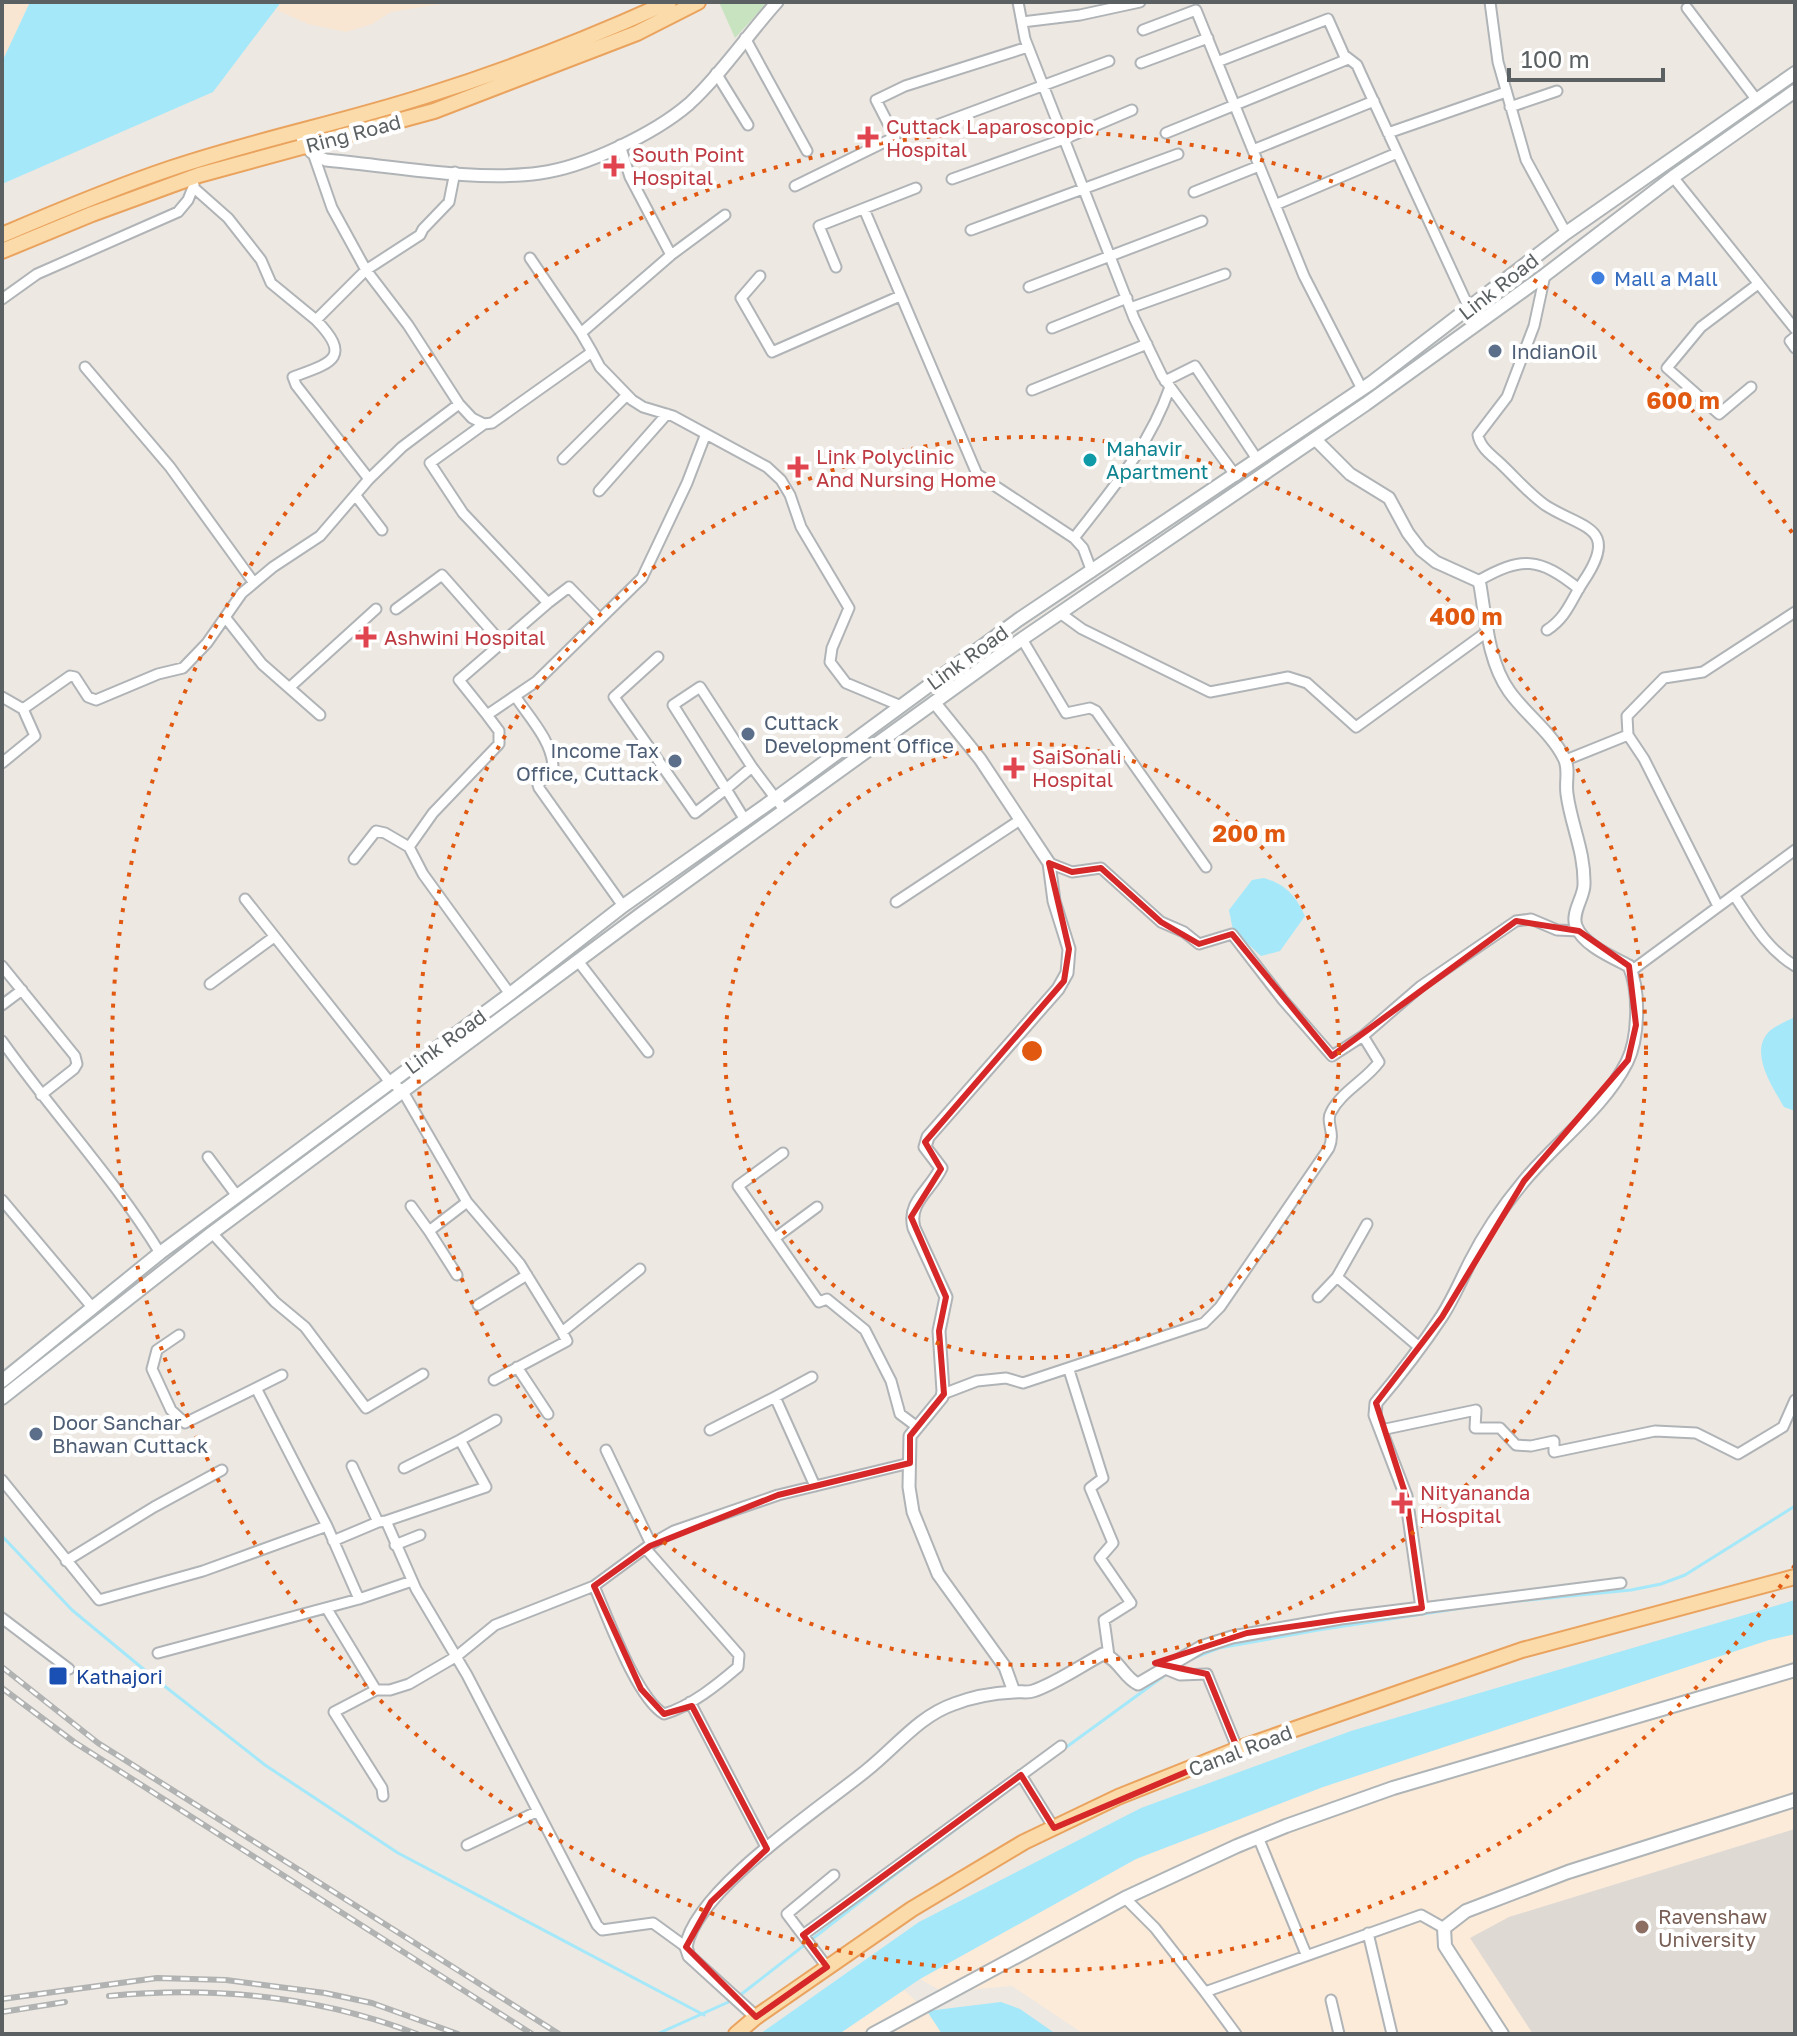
<svg xmlns="http://www.w3.org/2000/svg" width="1797" height="2036" viewBox="0 0 1797 2036" font-family="'Golos Text',sans-serif">
	<style>
		.commercial { fill: #fcebd8 }
		.education { fill: #dfd9d3 }
		.green { fill: #c8e3c0 }
		.sand { fill: #f8e6d2 }
		.water { fill: #a4e8fa }
		.lines { fill: none; stroke-linecap: round; stroke-linejoin: round }
		.stream { stroke: #a4e8fa; stroke-width: 3 }
		.minor-casing { stroke: #b0b4b7; stroke-width: 13 }
		.tertiary-casing { stroke: #b0b4b7; stroke-width: 15 }
		.secondary-casing { stroke: #afb4b7; stroke-width: 16 }
		.primary-casing { stroke: #eaa35e; stroke-width: 18 }
		.minor { stroke: #fff; stroke-width: 9 }
		.tertiary { stroke: #fff; stroke-width: 11 }
		.secondary { stroke: #fff; stroke-width: 12 }
		.primary { stroke: #fbdba9; stroke-width: 14 }
		.rail-casing { stroke: #b1b2b2; stroke-width: 6 }
		.rail { stroke: #fff; stroke-width: 3; stroke-dasharray: 9; stroke-linecap: butt }
		.marked { fill: none; stroke: #d62828; stroke-width: 6; stroke-linejoin: round }
		.ring { fill: none; stroke: #e15910; stroke-width: 4; stroke-dasharray: 4 8 }
		.health-dot { fill: #e0444e; stroke: #fff; stroke-width: 3 }
		.shop-dot { fill: #3f7fe0; stroke: #fff; stroke-width: 3 }
		.service-dot { fill: #5c6f8a; stroke: #fff; stroke-width: 3 }
		.culture-dot { fill: #0f9aa8; stroke: #fff; stroke-width: 3 }
		.transit-dot { fill: #1a4fb4; stroke: #fff; stroke-width: 3 }
		.education-dot { fill: #8d6e63; stroke: #fff; stroke-width: 3 }
		.labels { text-anchor: middle; dominant-baseline: central; stroke-width: 8; stroke-linejoin: round; paint-order: stroke }
		.health-label { font-size: 20px; fill: #be3a42; stroke: #fff; text-anchor: start }
		.street-label { font-size: 20px; fill: #5b6062; stroke: #fff }
		.shop-label { font-size: 20px; fill: #366cbe; stroke: #fff; text-anchor: start }
		.service-label { font-size: 20px; fill: #4e5e75; stroke: #fff; text-anchor: start }
		.culture-label { font-size: 20px; fill: #0d838f; stroke: #fff; text-anchor: start }
		.transit-label { font-size: 20px; fill: #164399; stroke: #fff; text-anchor: start }
		.education-label { font-size: 20px; fill: #785e54; stroke: #fff; text-anchor: start }
		.centre { fill: #e15910; stroke: #fff; stroke-width: 4 }
		.ring-label { font-size: 24px; text-anchor: middle; font-weight: bold; fill: #e15910; stroke: #fff; stroke-width: 8; stroke-linejoin: round; paint-order: stroke }
	</style>
	<rect width="100%" height="100%" fill="#ede8e2"/>
	<path class="commercial" d="M1795,1634V1829L1509,1917L1471,1938L1533,2034H1084L1012,1986L943,1992L920,1979L1136,1859L1323,1787L1769,1640Z
		M904,1990L927,2011L942,2034H839Z"/>
	<path class="education" d="M1795,1829V2034H1533L1470,1938L1509,1917Z"/>
	<path class="green" d="M719,2H768L735,38Z"/>
	<path class="sand" d="M2,2H30L2,62Z
		M281,2H453L391,12L372,24L346,32L308,24L277,10Z"/>
	<path class="water" d="M30,2H281L213,92L2,184V62Z
		M1264,878C1286,885 1295,895 1305,916L1280,951L1261,956L1233,930L1229,910L1252,880Z
		M1795,1017V1111L1784,1107C1774,1089 1750,1055 1767,1034C1772,1027 1787,1021 1795,1017Z
		M1795,1600V1634L1769,1640L1323,1787L1136,1859L920,1979L839,2034H760L919,1922L1141,1808L1351,1731Z
		M1001,2002L1020,2009L1056,2034H942L927,2011Z"/>
	<g class="lines">
		<path class="stream" d="M2,1536L72,1610L153,1677L265,1765L398,1853L704,2015
			M1191,1659L1219,1648L1318,1630L1488,1604L1631,1590L1661,1584L1685,1575L1795,1506
			M1061,1751L1168,1673
			M739,1996L888,1880L1042,1765
			M657,2034L733,2000"/>
		<g class="minor-casing">
			<path id="minor" d="M1018,2L1025,39L1134,318L1162,376L1236,476
				M1490,2L1498,62L1526,160L1566,233
				M1687,8L1756,99
				M1022,22L1080,15L1140,2
				M1143,30L1196,10L1304,276L1362,389
				M745,38L807,151
				M1217,62L1328,19L1344,55L1357,65L1361,74L1469,308
				M1141,63L1208,38
				M716,73L748,125
				M1510,107L1557,91
				M929,128L1109,61
				M1166,133L1348,59
				M1388,133L1506,92
				M1253,150L1374,101
				M313,153L332,208L366,270L408,325L459,404L472,418L484,424L492,423L592,352L600,367L632,400L643,407L673,416L767,467L781,480L790,495L801,527L849,608L832,648L830,662L846,683L901,706
				M1673,177L1795,329
				M952,179L1064,139L1132,110
				M795,186L895,137L876,100L905,86L1028,47
				M193,187L228,218L261,260L271,283L316,320L366,270L420,235L423,229L449,202L455,172
				M1194,192L1259,166
				M1275,205L1397,153
				M864,209L977,474L1074,538L1083,548L1092,572
				M971,230L1178,154
				M671,255L725,215
				M530,258L581,333L671,255L630,177L620,145
				M836,267L819,226L916,188
				M1545,275L1534,326L1507,397L1478,435C1480,447 1491,455 1500,463C1515,477 1528,493 1545,505C1582,529 1621,526 1583,582C1571,600 1567,617 1547,630
				M760,276L741,298L772,352L900,296
				M1029,287L1202,221
				M2,299L37,274L178,212L188,200L194,185
				M1130,308L1225,274
				M316,320C353,358 331,363 293,377L296,385L369,479
				M1052,328L1127,298
				M581,333L592,352
				M1795,337L1790,341L1795,348
				M85,367L170,467L254,583
				M1165,381L1195,366L1257,459
				M1751,387L1719,414L1667,368L1701,327L1758,284
				M1032,390L1147,344
				M484,424L430,463L463,513L548,603L459,680L487,715
				M563,459L626,396
				M599,491L667,414
				M356,496L382,530
				M1074,538C1112,489 1149,447 1170,387
				M1478,581C1522,556 1539,557 1579,589
				M548,603L569,587L600,619
				M396,609L442,575L502,643
				M1060,613L1082,629L1210,692L1288,677L1307,683L1356,727L1488,631
				M225,617L262,664L320,715
				M1022,639L1066,713L1090,708L1096,711L1206,867
				M658,657L614,697L695,813L726,789L745,820
				M289,688L376,609
				M515,696C529,717 553,742 553,768L538,785L539,788L623,906
				M2,697L23,709L70,676L75,677L88,697L96,700L158,674L183,668L207,643L242,593L273,567L320,536L369,479L402,447L459,404
				M1628,735L1627,716L1664,678L1703,672L1795,612
				M1566,760L1628,735L1644,759L1718,906
				M2,763L35,736L23,709
				M752,767L700,687L673,705L726,789L752,767L785,811
				M409,847L433,813L499,744V731L487,715L537,681L642,578L687,483L705,436
				M354,859L376,831L385,833L409,847L423,874L510,994
				M1049,863L1072,872L1101,868L1161,922L1184,932L1199,944L1232,934L1283,1000L1332,1056L1363,1036
				M1734,895C1752,922 1767,949 1795,966
				M245,899L389,1081L402,1090L467,1202L520,1264L562,1332L640,1269
				M896,902L1020,820
				M578,961L648,1052
				M2,966L75,1056L77,1064L74,1069L41,1095
				M1631,971L1795,850
				M210,984L274,937
				M2,1005L22,990
				M2,1041C53,1113 114,1178 160,1253
				M783,1153L738,1186L819,1302L827,1299L865,1330L891,1381L900,1414L916,1426
				M208,1157L237,1196
				M2,1200L92,1307
				M411,1206L429,1231
				M1367,1224L1337,1277L1419,1347
				M212,1233L275,1302L305,1327L366,1408L423,1374
				M775,1238L817,1207
				M457,1275L429,1231L467,1202
				M1318,1297L1337,1277
				M478,1305L527,1275
				M179,1335L157,1350L152,1369L171,1410L185,1423L256,1388
				M517,1367L548,1414
				M1069,1370L1103,1478L1090,1488L1113,1543L1100,1558L1131,1603L1104,1620L1109,1656
				M282,1375L256,1388L327,1526
				M812,1377L775,1397L815,1486
				M494,1380L567,1341L562,1332
				M943,1394L977,1381L1006,1378L1023,1383L1204,1323L1220,1307L1329,1148C1336,1132 1325,1122 1331,1112C1342,1091 1366,1080 1379,1062L1363,1036L1421,986L1516,921L1531,919L1557,930L1579,931
				M496,1420L460,1440L486,1487L386,1521L416,1589L467,1675L597,1925L602,1930L653,1923L686,1947
				M710,1430L775,1397
				M1381,1430L1476,1410L1475,1428H1500L1516,1445L1531,1446L1554,1441V1452L1655,1431L1696,1433L1738,1454L1783,1427L1795,1400
				M606,1450L651,1544
				M352,1466L378,1522L386,1521
				M404,1468L460,1440
				M2,1480L99,1600L203,1571L327,1526L359,1599L158,1653
				M333,1541L378,1522
				M395,1545L420,1535
				M66,1561L154,1507L222,1470
				M594,1586C608,1618 636,1697 664,1714C691,1706 717,1685 738,1667L739,1655L646,1549
				M359,1599L412,1581
				M1422,1608L1621,1583
				M327,1609L376,1690L334,1712L382,1788L383,1796
				M2,1618L69,1669
				M1163,1668L1180,1675L1207,1674L1238,1750
				M376,1690H390L409,1684L457,1656L495,1625L594,1586L651,1544L674,1531L778,1495L910,1463
				M690,1702L767,1849
				M1021,1775L1054,1828
				M1258,1837L1306,1954
				M467,1845L536,1812
				M1125,1898L1155,1928L1205,1992L1421,1915L1444,1928
				M1368,1933L1392,2034
				M803,1935L1061,1746
				M827,1967L787,1914L834,1875
				M1205,1992L1236,2034
				M1331,2000L1339,2034"/>
		</g>
		<g class="tertiary-casing">
			<path id="tertiary" d="M300,131C304,146 311,155 326,160C391,166 477,182 540,173C585,167 654,134 689,104C719,77 749,33 777,2
				M934,702L980,759L1049,863L1054,901L1069,949L1067,973L1058,989L928,1137L925,1147L941,1168C931,1190 907,1202 914,1228L946,1297L939,1331L943,1391L942,1397L910,1436L909,1487L913,1512L938,1574L1005,1667L1014,1692
				M756,2017L689,1956L686,1947C695,1890 822,1807 867,1770C896,1747 919,1716 954,1704C972,1697 995,1693 1014,1692C1020,1691 1027,1693 1033,1691C1055,1684 1082,1665 1103,1654C1119,1659 1124,1678 1138,1684L1201,1647L1232,1637L1341,1618L1422,1608L1406,1496L1375,1415L1376,1403C1399,1376 1422,1346 1442,1316C1453,1299 1461,1280 1470,1262C1484,1234 1504,1205 1524,1181C1557,1141 1603,1109 1627,1062C1639,1038 1640,990 1629,966C1612,957 1583,945 1576,926C1571,913 1584,897 1584,885C1585,852 1571,825 1567,794C1565,782 1570,769 1564,758C1552,733 1525,714 1509,691C1488,661 1486,620 1480,585L1478,581L1436,562L1421,550L1408,533L1389,498L1350,474L1315,439"/>
		</g>
		<g class="secondary-casing">
			<path id="secondary" d="M2,1381L160,1253L510,994L623,906L776,798L1018,620L1371,383L1566,233L1795,73
				M2,1398L212,1233L641,914L1022,639L1366,404L1545,275L1673,177L1795,91
				M873,2034L1125,1898L1237,1846L1286,1826L1393,1788L1795,1670
				M1502,2034L1445,1946L1444,1928L1466,1911L1568,1872L1795,1800"/>
		</g>
		<g class="primary-casing">
			<path id="primary" d="M2,235C58,211 115,187 172,168C255,140 341,123 425,96C508,70 590,38 669,2
				M2,251L92,214L199,175L434,111L637,33L698,2
				M736,2034L756,2017L912,1909L1024,1842L1118,1797L1243,1747L1522,1650L1795,1577"/>
		</g>
		<use href="#minor" class="minor"/>
		<use href="#tertiary" class="tertiary"/>
		<use href="#secondary" class="secondary"/>
		<use href="#primary" class="primary"/>
		<g class="rail-casing">
			<path id="rail" d="M2,1667L98,1743L559,2034
				M2,1688L74,1742L532,2034
				M109,1996C214,1986 318,1996 417,2034
				M2,1999L157,1978L226,1980L325,1993L372,2003L458,2034
				M2,2012L65,2002"/>
		</g>
		<use href="#rail" class="rail"/>
	</g>
	<path class="marked" d="M1049,863L1072,872L1101,868L1161,922L1199,944L1232,934L1332,1056L1516,921L1579,931L1629,966L1636,1025L1628,1060L1524,1181L1442,1317L1376,1403L1406,1496L1422,1608L1247,1633L1155,1663L1207,1674L1238,1750L1054,1828L1021,1775L803,1935L827,1967L756,2017L686,1947L711,1902L767,1849L692,1706L664,1714L641,1689L594,1586L650,1546L778,1495L910,1463V1436L944,1394L939,1331L946,1297L911,1217L941,1169L925,1142L1064,981L1069,949Z"/>
	<g class="ring">
		<circle cx="1032" cy="1051" r="307"/>
		<circle cx="1032" cy="1051" r="614"/>
		<path d="M1795 1565A920 920 0 1 1 1795 537"/>
	</g>
	<g class="health-dot">
		<path d="M864 125h8v8h8v8h-8v8h-8v-8h-8v-8h8z"/>
		<path d="M610 154h8v8h8v8h-8v8h-8v-8h-8v-8h8z"/>
		<path d="M794 455h8v8h8v8h-8v8h-8v-8h-8v-8h8z"/>
		<path d="M362 625h8v8h8v8h-8v8h-8v-8h-8v-8h8z"/>
		<path d="M1010 756h8v8h8v8h-8v8h-8v-8h-8v-8h8z"/>
		<path d="M1398 1491h8v8h8v8h-8v8h-8v-8h-8v-8h8z"/>
	</g>
	<circle class="shop-dot" cx="1598" cy="278" r="8"/>
	<g class="service-dot">
		<circle cx="1495" cy="351" r="8"/>
		<circle cx="748" cy="734" r="8"/>
		<circle cx="675" cy="761" r="8"/>
		<circle cx="36" cy="1434" r="8"/>
	</g>
	<circle class="culture-dot" cx="1090" cy="460" r="8"/>
	<rect class="transit-dot" x="48" y="1666" width="20" height="20" rx="4"/>
	<circle class="education-dot" cx="1642" cy="1927" r="8"/>
	<g class="labels">
		<g class="health-label">
			<text x="886" y="126">Cuttack Laparoscopic<tspan x="886" dy="23">Hospital</tspan></text>
			<text x="632" y="154">South Point<tspan x="632" dy="23">Hospital</tspan></text>
			<text x="816" y="456">Link Polyclinic<tspan x="816" dy="23">And Nursing Home</tspan></text>
			<text x="384" y="637">Ashwini Hospital</text>
			<text x="1032" y="756">SaiSonali<tspan x="1032" dy="23">Hospital</tspan></text>
			<text x="1420" y="1492">Nityananda<tspan x="1420" dy="23">Hospital</tspan></text>
		</g>
		<g class="street-label">
			<text transform="translate(353 133) rotate(-15)">Ring Road</text>
			<text transform="translate(1498 286) rotate(-38)">Link Road</text>
			<text transform="translate(967 657) rotate(-36)">Link Road</text>
			<text transform="translate(445 1041) rotate(-36)">Link Road</text>
			<text transform="translate(1240 1750) rotate(-21)">Canal Road</text>
		</g>
		<g class="shop-label">
			<text x="1614" y="278">Mall a Mall</text>
		</g>
		<g class="service-label">
			<text x="1511" y="351">IndianOil</text>
			<text x="764" y="722">Cuttack<tspan x="764" dy="23">Development Office</tspan></text>
			<text x="659" y="750" text-anchor="end">Income Tax<tspan x="659" dy="23">Office, Cuttack</tspan></text>
			<text x="52" y="1422">Door Sanchar<tspan x="52" dy="23">Bhawan Cuttack</tspan></text>
		</g>
		<g class="culture-label">
			<text x="1106" y="448">Mahavir<tspan x="1106" dy="23">Apartment</tspan></text>
		</g>
		<g class="transit-label">
			<text x="76" y="1676">Kathajori</text>
		</g>
		<g class="education-label">
			<text x="1658" y="1916">Ravenshaw<tspan x="1658" dy="23">University</tspan></text>
		</g>
	</g>
	<circle cx="1032" cy="1051" r="12" class="centre"/>
	<g class="ring-label">
		<text x="1683" y="409">600 m</text>
		<text x="1466" y="625">400 m</text>
		<text x="1249" y="842">200 m</text>
	</g>
	<rect width="1797" height="2036" fill="none" stroke="#5b6062" stroke-width="8"/>
	<path d="M1509 68v12h154v-12" fill="none" stroke="#5b6062" stroke-width="4"/>
	<text x="1521" y="68" font-size="24" fill="#5b6062" stroke="#ffffff" stroke-width="6" paint-order="stroke">100 m</text>
</svg>
